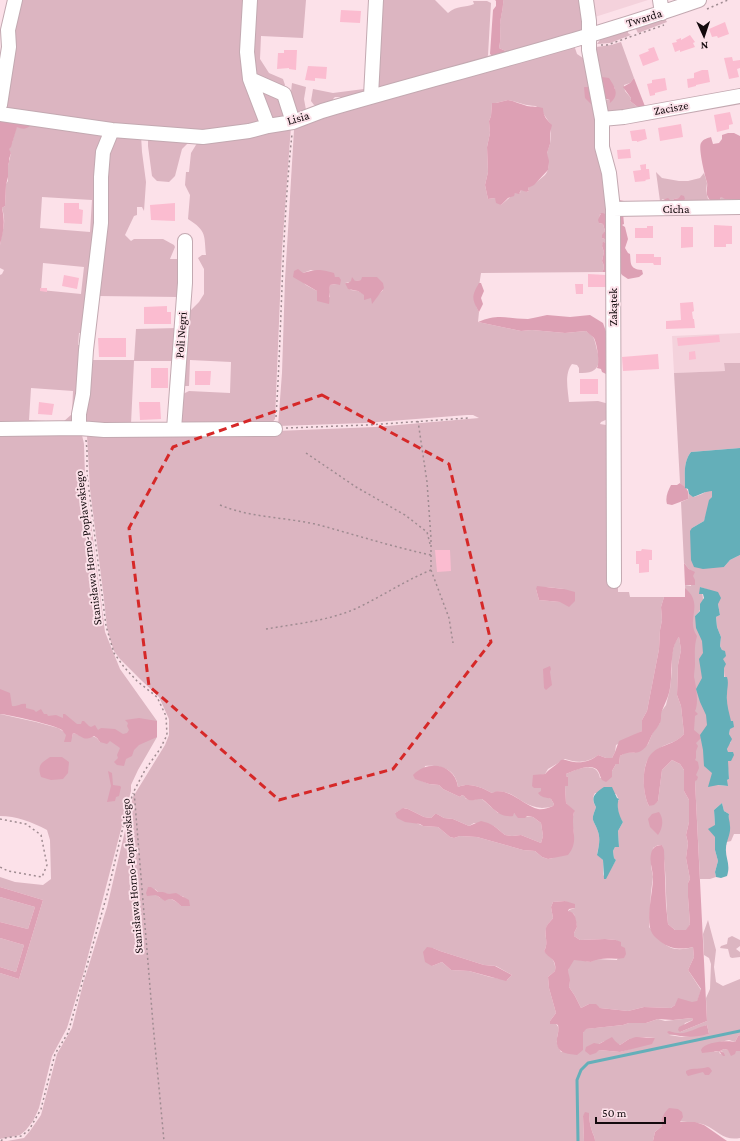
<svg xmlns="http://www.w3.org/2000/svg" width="740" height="1141" viewBox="0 0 740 1141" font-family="'Crimson Pro',serif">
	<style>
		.built { fill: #f4d2dc }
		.green { fill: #dcb5c1; fill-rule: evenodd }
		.forest { fill: #dda0b4 }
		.water { fill: #64afb9 }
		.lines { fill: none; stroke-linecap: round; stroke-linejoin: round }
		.stream { stroke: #64afb9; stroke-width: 3 }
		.building { fill: #fbbcd0 }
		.minor-casing { stroke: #c3a9b1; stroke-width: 16 }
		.path { stroke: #9f8b91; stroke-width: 1.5; stroke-dasharray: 2 3; stroke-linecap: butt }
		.minor { stroke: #fff; stroke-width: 14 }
		.marked { fill: none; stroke: #d62828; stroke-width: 3; stroke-dasharray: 8 5; stroke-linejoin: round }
		.labels { text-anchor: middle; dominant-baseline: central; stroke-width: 4; stroke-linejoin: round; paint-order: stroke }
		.street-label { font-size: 12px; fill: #130a0d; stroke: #fce1e9 }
	</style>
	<rect width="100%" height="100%" fill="#fce1e9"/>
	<path class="built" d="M592,0H648L595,17Z
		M740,333V363H724L725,371L674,373L672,336Z"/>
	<path class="green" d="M17,0H247L260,118L255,125L243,130L176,131L5,110L15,41Z
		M252,0H306L303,38L261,36L260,59L269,73L283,79L285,85L283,89L254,77Z
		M380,0H435L448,13C457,5 465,8 474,4L473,1H487L491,3L488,55L486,61L379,91L374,74Z
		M503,0H581L585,30L508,52L499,48C501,40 500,33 500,25C500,17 504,8 503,0Z
		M664,17L667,22L638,33L636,29L638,27Z
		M628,30V33L631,35L610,43L597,44L600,40Z
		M621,42L634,78L630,83L624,85L625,91L631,98L630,101L639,108L607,114L602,101L609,99L610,102L615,92V88L601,78L596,47L611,45Z
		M574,45L577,54L583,58L591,72L589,87H584L596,103L601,160L610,216L600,214L599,223L603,224L605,231L604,233L602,238L610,241L611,244L604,242L602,246L604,252L602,261C604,265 605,268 602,272L481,273L476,306L479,312L478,322L521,331L532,330L565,333L586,331C588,333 592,335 593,337C595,340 596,346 597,350C602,367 596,374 579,373V368L577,365L572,364C564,374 568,390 569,402L598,401L609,404L610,418L601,422L600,424L606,425L608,428L617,499L618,592H629L630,597H664L661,607L662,620L660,630L659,649L647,711L642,720V731L616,745L615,752L612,758H606L598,755C588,763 577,763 565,759L548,769L545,774L541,775L534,788H541C542,792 546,797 551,799L554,804L553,806C524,816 514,784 492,793C481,787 470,782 458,787C456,769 441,765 425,766L422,781L429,784L439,785L443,789L460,797L462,795L464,796L466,799L474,800L478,798L482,799L498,813H514L518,816L533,817L541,823L543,836L541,843L521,835L512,836L505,835L494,826L474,823L469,826L453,819L444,818L437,814H435L431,818L424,817L408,809L404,808L395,813L423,826L438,827L450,837L454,838L460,836L477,837L523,850L535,851L542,857L548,859L553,858L574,835L572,821L574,812L566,803L565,786H568V777L566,776V774C577,769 597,760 600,778L612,777V771L616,764H619L620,756L626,752L634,753L648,744L653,732L660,723L661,712L666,705L670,689L672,670V654L675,642L679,637L681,650L678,665L677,695L681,706L684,734C675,744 669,742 660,748C656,750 649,757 647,761C642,772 643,795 649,806L658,801L662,770L672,760L680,764L684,770V791L689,800V822L686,835L688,843L686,858L690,879L688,883V897L690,924L687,930H675L668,924C665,897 667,871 662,845H658L653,848L651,866L653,877L651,892L649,927C663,943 668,954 693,947L694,957L688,970L701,990L697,1002L675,1005L671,1008L644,1007L628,1011L600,1008L589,1004L581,1008L575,996L569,987C571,972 563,973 574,959L591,962L596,959L617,960L621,946L616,940L605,939L580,940L574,936V933L577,927L574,914L568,912L569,910L575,908L565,901L553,902L551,907L553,918C551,921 547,924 546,929C544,936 549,943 544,951C551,958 556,960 555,971L548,977L549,988L556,1013L550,1021V1024H556C561,1029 557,1033 557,1040C556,1044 559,1048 561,1052L583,1050V1033L585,1029L623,1025L629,1023H646L658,1019L665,1021L692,1018L693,1020L685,1023L680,1032L707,1021L706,998L710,989L711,964L709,958L704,955L703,934L708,920L716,950L714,967L716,982L723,986L740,979V1035L738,1036L735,1042L729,1040L720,1042L714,1052L719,1051L720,1054L723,1052L720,1051L724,1049L728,1050L740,1051V1138C724,1141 718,1131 705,1125C696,1121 673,1122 662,1120V1126L655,1132L653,1141H595C595,1136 593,1135 592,1131C590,1125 589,1119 589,1113L583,1116L584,1141H7L24,1138L30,1131L41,1115L57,1054L72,1028L83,984L107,907L133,797L165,745L169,735V719L159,697L141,680L120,659L114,651L110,639L107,627L103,591L90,489L87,436L90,432L276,431L375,427L479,418L473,415H467L365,423L278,426L282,373L285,280L294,130L298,123ZM508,100C518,102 526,106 536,106L543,113L551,125C550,132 551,138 550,144C549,147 547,151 547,154C547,161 551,168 545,175C540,180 533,184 528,188L529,191L526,192L521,189L520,193H515L501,205L495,198L488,199L485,185L488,172L487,147L490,133L489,121L491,116L492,103H496ZM311,270L335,277L336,284L330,285L329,292L330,297L317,301V291L306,285L302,281L303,273ZM361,280L383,290L377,296L371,298L358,291L351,290L345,283ZM547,587L564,589L560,602L539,600L536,589ZM595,793L616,794L619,800L617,803L619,816L623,822L618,831L619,847H615L613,851L614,858L616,860L605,879L603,874V860L597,854C599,845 601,838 597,829C596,826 594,823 593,820C592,816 595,811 596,807C593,802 592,798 595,793ZM155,889L158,892C162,892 164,893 168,894C174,895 178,894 184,897L181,906C179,904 176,901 173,900C165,895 158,904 155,889ZM433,948L440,951L484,965L496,966L512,975L507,980L490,977L469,971L451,970L442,962L432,966ZM707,1025L709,1034L682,1037L669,1035L685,1034ZM646,1037L655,1038L633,1048L620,1052L599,1050V1044C606,1039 613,1040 620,1045L629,1039Z
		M368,46L366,91L342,101L340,97H335L333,99L334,102L324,105H314L311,101L313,89L333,93L364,89Z
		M292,83L306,87L304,99L306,110L295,116L289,96L291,92Z
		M258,85L279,95L285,119L271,120Z
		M31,125L108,133L85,333H79L78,345H83L77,415L70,423L0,424V275L2,274L4,270L0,268C0,261 0,253 0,245C2,229 7,225 2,208L5,206L6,184L8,181V165L11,153L8,149L12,143L16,128L17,126L20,128ZM42,197L92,200L90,232L40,228ZM43,263L84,267L81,294L41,290ZM31,388L73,391L72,414L63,422L29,420Z
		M291,126L282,250L275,419L271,424L185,425L179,421L181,395L189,391L230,393L231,362L190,360L189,386H181L187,314L199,302L204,294V269L198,258L202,255H206C204,235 207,231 188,219L190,195L185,185L186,172H189L191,153L199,140Z
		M141,135L142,152L146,182L144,211L142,207H137V215L134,216L125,235L131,241L134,239H163L174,245L175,247L170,259H177L178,256L179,297L98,296L103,195L113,136Z
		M148,137L191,140L182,149L175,176L169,182L157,181L152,176L148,146Z
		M656,172L662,178L679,181H688L700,178L704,173L707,183L706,191L708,199L711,201L719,202L721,197C728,199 734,197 740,199V205L681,206L679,198L674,199L671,201L663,199L660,201Z
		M178,328L176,361H134L131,424L87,426L83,415L91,360H134L136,329Z
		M724,363H740V448L691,452C683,462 685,475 685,488L680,483L674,373L725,371Z
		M0,431L82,435L84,444L85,476L105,632L120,669L157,721V737L138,770L131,785V791L83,975L67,1028L52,1056L39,1108L33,1121L26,1130L20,1135L0,1139V973L19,979L43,900L0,887V877L15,882L43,885L51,879L50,840L47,830C32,822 16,816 0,816V714L36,722L58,728L72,737L73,733C76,734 79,735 83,736C91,737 95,734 100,742L102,734L0,705Z
		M707,491H712V497L704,521L692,528L724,567L730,560L740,555V834H734L731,841L727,842L725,849L730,826L728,819L729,814L724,811L722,803L714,810L715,825V850L718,861L715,872L716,877L710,879H700L685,585L691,586L693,572L689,569L684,563L681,502L688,499L689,494L694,497L702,494ZM700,587L709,590L718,604L720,615L716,617L717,627L721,637L720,646L722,650L723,659L728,718L731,721L729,734L731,742C724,748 728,753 731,761H728C727,767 729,773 729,779L727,780V786L717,785L706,702L703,637L695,616C704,608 705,598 700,587Z
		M0,897L35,907L28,929L0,922Z
		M732,936L740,940V946L736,949L740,952V957L732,958L730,957L728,949L720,948L721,946L727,944L728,938Z
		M0,938L24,945L16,972L0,967Z"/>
	<path class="forest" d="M495,0H503C504,8 500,17 500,26C500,34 501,39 499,48L508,52L494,57L490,54L493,10L496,6V1Z
		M602,77L609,78C615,87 620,95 610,103L609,99H606L604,102L591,104L585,98L584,87H589Z
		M634,78L646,109L639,108L630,101L631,98L623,87L630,83Z
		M508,100C514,101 520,104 527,106C532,107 537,106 543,108C543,116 547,120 552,125L550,133V144L547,153L549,161L548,170L534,185L528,188L529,191L526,192L521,190L519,194L515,193L514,196L508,198L501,205L496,203L495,198L488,199L485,185L488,172L487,147L490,133L489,121L491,116L492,103H496Z
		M0,118L31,125C26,130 22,129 17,127L11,147L9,149L11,153L9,159V162L8,165V177L6,185L5,206L2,208C5,222 4,230 0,244Z
		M728,133H734L740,136V199H725L721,197L719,202C714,202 710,202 708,197C705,192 708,188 707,182C705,176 698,148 701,143C703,139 708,138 711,137L713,144L719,143L722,139V135Z
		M681,195L684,196L685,199L683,201L624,208L614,199L624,201H660L668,198L671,201L674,199L679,198Z
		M601,213H603L615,219L623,213L624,224L622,225L625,227L628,239L625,248L628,253L630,254C631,263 629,269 642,270L643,274L639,277L628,279L622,275L618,269L612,272H602C605,268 604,265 602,261L604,252L602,246L603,242L610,243V241L602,238V235L605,231L603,224L599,223L598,220Z
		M298,269L303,273C317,269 320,269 334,273L335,277H339L341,280L340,285L336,284L330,285C329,292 330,297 329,304L317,301V291L293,277L294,271Z
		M352,277L355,281L361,280L362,277H377L383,283L384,288L372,304L371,298L364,300V295L358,291L348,289L345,283H348L351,281Z
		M479,283H481L484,291L481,298L483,304L479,312C472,299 471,297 479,283Z
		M547,315L570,317L590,315L603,323L609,340L606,374L602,372L601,369L597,368C600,362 597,344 594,338C592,336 588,333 586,331L565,333L532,330L521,331L478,322C499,313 508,319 528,319C535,318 541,316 547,315Z
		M680,483C686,488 690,490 688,499L672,505L667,504C665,497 668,491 671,485H677Z
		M684,563L689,569L695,572L693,576L695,580V585H685Z
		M537,586L564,589L575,592V601L569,607L560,602L539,600L536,589Z
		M685,588C705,605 685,619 697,636C694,646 695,654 695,664C695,668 694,673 694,677C696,685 699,704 695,711L698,714L695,716L694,730L700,735L701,738L696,743L698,746L696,751V758L695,760L698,762L699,768L696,775L698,777L697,780L695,781L707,1021L680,1032L678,1030L679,1027L693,1020L692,1018L673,1020L658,1019L646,1023H629L623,1025L586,1029L583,1033V1050L577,1055C566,1054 555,1053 557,1038C558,1033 559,1030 558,1025L556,1024H550V1021L556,1013L549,988L548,977L555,971C557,957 549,960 544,951C549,943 544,936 546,928C547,924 551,921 553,918L551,907L553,902L565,901L575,904V908L569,909L568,911C576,912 576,920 577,927L574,933V936L580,940L605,939L616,940L621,942V946L625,948L626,954L624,958C614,960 601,956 591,962L574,960L568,970L570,980L569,987L575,996L581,1008L589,1004H596L600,1008L628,1011L644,1007L671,1008L675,1005L678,998L692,1002L697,1001L701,989L688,970L694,957L693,947C681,950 670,949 661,942C658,939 654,937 652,933C645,921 653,892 653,878C653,870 649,862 651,854C652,848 656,845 662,845L664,850L666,905L668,924L675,930H686L690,924L688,897V883L690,879L686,858L688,843L686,835L689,822V800L684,791V770L680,764L672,760L662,770L658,801L654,805L649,806C642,793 641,764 652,753C661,744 675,745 684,734L681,706L677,695L678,665L681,650L679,637C669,648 673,673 670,688C669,696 665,703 662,711C660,715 662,719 660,723C658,727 655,730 653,733C649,740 648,747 641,751C634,755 629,750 620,756L619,764H616L612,771V777L606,782L602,780C600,777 600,774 598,771C592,762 574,771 566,774V776L568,777V786H565L566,803L575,811L574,812C570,830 580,840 568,855L548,859L542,857L535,851L523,850L477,837L460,836L454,838L450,837L438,827L423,826L420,824L405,822L397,818L395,813L403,808L408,809L424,817L431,818L435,814H437L444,818L453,819L469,826L481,821L488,823L494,826L505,835L512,836L521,835L541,843L543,836L541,823L533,817L527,816L525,818H518L514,813L513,816C498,818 492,806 482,799C475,798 469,804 464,796L462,795L460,797L443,789L439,785L429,784L415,779L413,775C428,759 455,764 458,787C470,782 481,787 492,793C506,785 524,806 538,809C543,810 548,808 553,806L554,804L551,799C546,797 541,798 538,793L541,791V788H534L532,786L533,775L545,774C550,768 556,766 561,760C566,759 569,762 574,762C583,763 591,761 598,755L606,758H612L615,752L619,741L642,731V720L647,711L659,649L660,630L662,620L661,607L664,597H685Z
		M550,666L551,669L550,672L552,685L546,690L544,688L543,669Z
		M0,689L10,693L12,706C17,707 21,703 26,704V708L34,710L36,712L41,709L44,714H47L48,716L56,715L63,718V714H65L77,724H81L82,721H84L89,726L91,727L95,725L98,730L101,728L115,729L123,734L127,733L129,730L127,726L128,723L125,720L139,718L157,721V737L139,745L134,750L132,756L126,759L124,766L117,765L114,762L118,758L117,755L120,748L110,741L107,744L100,742L97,738L94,736C83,742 83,736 73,733L71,742H64L66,735C64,733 63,731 62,730C58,726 7,714 0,714Z
		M50,757H62L69,762L68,773L63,779L51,780L41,777C37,765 41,763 50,757Z
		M108,771L112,773L113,785L120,786L121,787L119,796L116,797L115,801L107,802L111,786Z
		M659,812C664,819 663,828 658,835L650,827L648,819L652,814Z
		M0,887L43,900L19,979L0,973V967L16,972L24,945L0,938V922L28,929L35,907L0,897Z
		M148,887H151L158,892H163L169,894L176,893L189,900L190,906H181C176,902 172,896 165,901L156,895L147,896L146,893Z
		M427,947L433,948L440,951L484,965L495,966L512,975L506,981L469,971L451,970L442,962L432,966L425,962L423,952Z
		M707,1025L709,1034C693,1038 684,1037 669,1034L667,1032L669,1031C686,1037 691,1029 707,1025Z
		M740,1035V1051H736L735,1054L731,1056L728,1050L724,1049L720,1051L724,1053L725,1056H723L719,1051L702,1053L701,1050C704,1042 727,1040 735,1042L738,1036Z
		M612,1037L615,1041L620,1045L629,1039L636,1037L655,1038L652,1044L620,1052L599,1050L596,1053L590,1055L585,1051L586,1047L594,1043L599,1044Z
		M708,1067L710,1068L712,1071L709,1075H705L703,1072L688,1076L686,1073V1071C693,1067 700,1070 708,1067Z
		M669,1108L678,1109L682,1112L683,1117L680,1122H695L704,1125L727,1141H653L655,1132L662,1126C661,1118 663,1114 669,1108Z
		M585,1112L589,1113C589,1119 590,1125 592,1131C593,1135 595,1136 595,1141H584L583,1116Z"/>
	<path class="water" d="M740,448V555L730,560L724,567L703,569L694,567L691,560L690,531L692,528L704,521L709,500L712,497V491C706,491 699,495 693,497L689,494L688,489L685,488C685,475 683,462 691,452Z
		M700,587L718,592L721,598L718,604L720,615L716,617L717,627L721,637L720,646L722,650L725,651L726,656L723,659L726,664L724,668V677H727C729,683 727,688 727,694C726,703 729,712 731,721H733L734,727L730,729L729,734L732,739L727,749L728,752H733L734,755L731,761H728L729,779L727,780L728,786L718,785L708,787L712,773L704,766L703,750L700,735L707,725L706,715L700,702L696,689L702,678L699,659L703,653L702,641L696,628L695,616L700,611V604L704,598L703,594H699Z
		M604,787H612L617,798L619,799C616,805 619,816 623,822L618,831L619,847H615L613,851L614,858L616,860L606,879H604L603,860L597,855C599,845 601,838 597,829C596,826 594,823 593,820C592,816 595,811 596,807C590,797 595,793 604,787Z
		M722,803L724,811L729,814C728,819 730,821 730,826C731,834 726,841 726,848C725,858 731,864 727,876L721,878L716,877L715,872L718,861L715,850V837L708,829L715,825L714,810Z"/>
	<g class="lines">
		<path class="stream" d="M578,1141L577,1080L581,1070L588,1063L740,1031"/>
	</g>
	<path class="building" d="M341,10L361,11L360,23L340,22Z
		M725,22L729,34L718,38L717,36L712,37L709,29Z
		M690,35L695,42L693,43L695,47L680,52V50L675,52L672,43L677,42L676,40L681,38V40Z
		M654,47L659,60L643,66L639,55L649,51L648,49Z
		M284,50H297L296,70L289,69V68L277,69L278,53H284Z
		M732,57L733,61L740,60V68L737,69L739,77L729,79L724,58Z
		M308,66L327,67L326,79L315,78V81L305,80Z
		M702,70H708L710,82L696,85V86L688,88L687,79L694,78V73Z
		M665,78L667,90L655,93V95L650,96L647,84L652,83V80Z
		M730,112L733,124L729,125V129L717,132L714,115Z
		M681,124L683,137L660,141L658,128Z
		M645,129L647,139L637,142V141H632L630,131Z
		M630,149L631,158L618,159L617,150Z
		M646,164V169H649L650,179L645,180L646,181L635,182L633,171L641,170L640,165Z
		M64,203H79V209L83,210L82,224L64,223Z
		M175,203V221L151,220L150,205Z
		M714,225L732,226V244H726V247H714Z
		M647,226H653V238H635V228H647Z
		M681,227H693V247L681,248Z
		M636,254H654V257H661V265H654L653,263H636Z
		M588,274L606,275V287H588Z
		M64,275L79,278L77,289L62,286Z
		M575,284H583V294H576Z
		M40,288H47V292L40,291Z
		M693,302L694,311L692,312L693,319H694L695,328L666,329V321L681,320L680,303Z
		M167,306V312H171V324H144V307Z
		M719,335L720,342L678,346L677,338Z
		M98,338H126V357H99Z
		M695,351L696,359L689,360V352Z
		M658,354L659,369L623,371L622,357Z
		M151,368H168V388H151Z
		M195,371H211L210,385H195Z
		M580,379H598V394H580Z
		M39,402L54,404L52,415L38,414Z
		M139,402H160L161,419L140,420Z
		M642,549L652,550V560H649V572L639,573V564H636V551H641Z
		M435,550H450L451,571L437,572Z"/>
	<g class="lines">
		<g class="minor-casing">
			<path id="minor" d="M250,0L247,52L250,79L268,126
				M586,0L589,21V50L602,119V147L609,173L613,209L614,581
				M660,0L662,13
				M250,79L284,94L293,122
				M371,96L376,0
				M0,105L9,47L8,30L15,0
				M0,114L112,130L203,137L249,131L268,126L293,122L322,111C448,74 576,43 699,0
				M602,119L624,117L740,96
				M613,209L740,207
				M79,428V414L83,394L86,350L101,223V177L103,152L112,130
				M0,429L79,428L104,430L275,429
				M174,429L185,283V241"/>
		</g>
		<path class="path" d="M707,9L728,0
			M601,45H607L664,25
			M276,417C282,323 282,228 292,134
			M286,428L368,425L468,418
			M86,440L87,450V474L106,626L114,653L124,667L137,681L157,697L166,716L167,735L160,749L145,770L134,791L153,1024L164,1141
			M306,453L356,487L405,515L427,532L430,544
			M220,505C251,518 286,517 319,525C356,535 393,547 431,555
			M431,570L449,618L453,643
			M266,629C295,624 327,621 355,609C381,597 404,581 431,570V538L427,482L418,421
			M0,819L26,824L41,835L47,865L42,877L8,871L0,867
			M1,1141L4,1138L21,1136L29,1130L41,1109L55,1054L68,1033L108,891L123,827L133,793"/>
		<use href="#minor" class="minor"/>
	</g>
	<path class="marked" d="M322,395L449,464L491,642L393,769L279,800L149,686L129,528L173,447Z"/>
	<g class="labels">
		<g class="street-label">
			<text transform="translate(644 18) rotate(-17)">Twarda</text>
			<text transform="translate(671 108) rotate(-10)">Zacisze</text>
			<text transform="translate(298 118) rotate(-17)">Lisia</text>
			<text x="676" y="209">Cicha</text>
			<text transform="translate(613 307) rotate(-90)">Zakątek</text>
			<text transform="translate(181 335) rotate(-86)">Poli Negri</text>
			<text transform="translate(88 548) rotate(-97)">Stanisława Horno-Popławskiego</text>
			<text transform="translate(132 876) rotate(-95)">Stanisława Horno-Popławskiego</text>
		</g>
	</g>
	<g transform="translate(704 36) rotate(177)" stroke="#fce1e9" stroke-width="3" paint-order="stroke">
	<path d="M0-3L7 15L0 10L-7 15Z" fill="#130a0d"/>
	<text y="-6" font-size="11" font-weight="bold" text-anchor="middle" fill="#130a0d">N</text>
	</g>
	<path d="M596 1117v6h69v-6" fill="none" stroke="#130a0d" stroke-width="2"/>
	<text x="602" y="1117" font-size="12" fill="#130a0d" stroke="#fce1e9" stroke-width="3" paint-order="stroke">50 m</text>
</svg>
